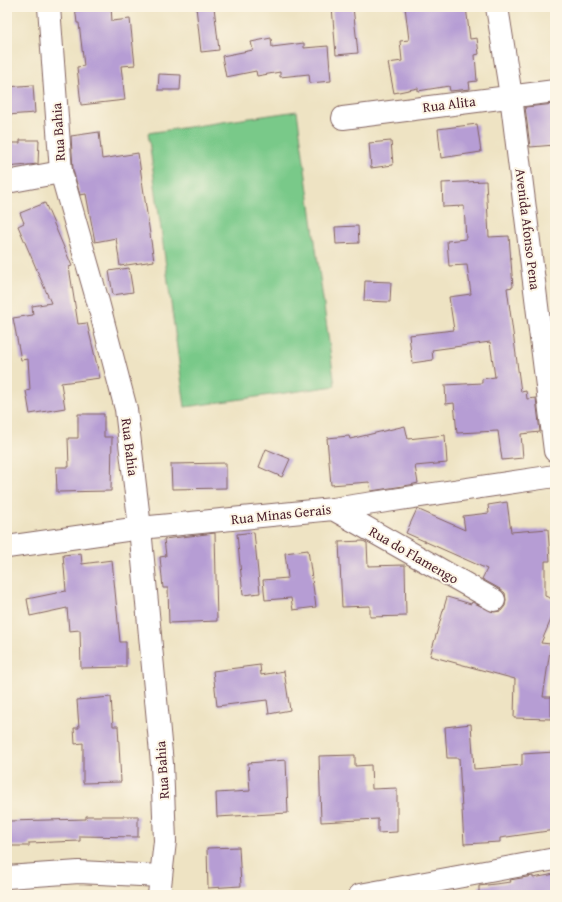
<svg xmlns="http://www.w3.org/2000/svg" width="562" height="902" viewBox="0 0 562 902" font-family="'Gentium Book Plus',serif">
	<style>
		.green { fill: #79c989; stroke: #62745a }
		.building { fill: #b69dd4 }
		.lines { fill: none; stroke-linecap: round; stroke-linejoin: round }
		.minor-casing { stroke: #836460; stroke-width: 24 }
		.tertiary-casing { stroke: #836460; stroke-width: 24 }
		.minor { stroke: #fff; stroke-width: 22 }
		.tertiary { stroke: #fff; stroke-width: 22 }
		.labels { text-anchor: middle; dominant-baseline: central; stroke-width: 4; stroke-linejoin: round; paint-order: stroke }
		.street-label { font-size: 14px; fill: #4a1f2b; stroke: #fcf5e5 }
	</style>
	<rect width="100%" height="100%" fill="#fcf5e5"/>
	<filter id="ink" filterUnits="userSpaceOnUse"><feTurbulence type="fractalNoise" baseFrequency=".025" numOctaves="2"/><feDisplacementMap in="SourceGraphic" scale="8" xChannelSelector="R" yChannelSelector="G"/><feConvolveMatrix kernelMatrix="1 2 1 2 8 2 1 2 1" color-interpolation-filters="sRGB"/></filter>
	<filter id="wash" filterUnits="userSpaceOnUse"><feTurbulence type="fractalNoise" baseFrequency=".012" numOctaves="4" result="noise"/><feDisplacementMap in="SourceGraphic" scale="16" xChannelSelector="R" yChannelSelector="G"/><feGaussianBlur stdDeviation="0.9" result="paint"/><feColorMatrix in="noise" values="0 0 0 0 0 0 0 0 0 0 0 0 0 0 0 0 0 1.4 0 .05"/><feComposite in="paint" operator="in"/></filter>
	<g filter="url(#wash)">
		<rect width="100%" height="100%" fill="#eee3c3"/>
		<path class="green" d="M297,111L335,386L185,407L148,133Z"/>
		<g id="blocks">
			<path class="building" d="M75,7H111L112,21L130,19L135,65L121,66L125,100L81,105L77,67L84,66L79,23H77Z
				M196,7H214L219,50L201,52Z
				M332,7H353L358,53L336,55Z
				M405,7H466L470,39L477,38L479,54L475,55L477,81L469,82L470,89L450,91L449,86L418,91V88L394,93L388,63L402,61L400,41L409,40Z
				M271,38L272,47L304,43V48L328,46L331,81L310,83L309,74L280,77V72L257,76L256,71L226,77L222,56L253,50L251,42Z
				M159,74L181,75L180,90H158Z
				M33,85L35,113L7,115V87Z
				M555,104V145L530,147L525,107Z
				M477,124L481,152L441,158L438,129Z
				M99,132L102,159L138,153L154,261L120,266L116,238L95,242L86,194L80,195L73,170L71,136Z
				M20,140H39L38,164L7,167V143H20Z
				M391,141L393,165L371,168L369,143Z
				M486,181L489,237L509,236L513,287L507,288L521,392L526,391L527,399L536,398L540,432L521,434L523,458L502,460L498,431L457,433L454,403L446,404L445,385L482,383V379L495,377L490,342L432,350L433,360L412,363L409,335L454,330L449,297L471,294L467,265L449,266L447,241L466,239L464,206L443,207L442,183Z
				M45,203L72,266L69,267L78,324L87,323L100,378L61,383L65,408L30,414L26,391L30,390L28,359L21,360L13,318L33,315L32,306L51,303L18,226L24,223L20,213Z
				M358,226L359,243L336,244L335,227Z
				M129,268L133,292L113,295L109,271Z
				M365,281L391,282L390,302L364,301Z
				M78,414H104V437H112L111,491L57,492L56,467H69L68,438H78Z
				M405,426L408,439L445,435L447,463L415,466L418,483L410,485L371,491L369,482L331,485L327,438L349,436L350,439Z
				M266,449L290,459L282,477L259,467Z
				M226,463V488L172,489L171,464Z
				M507,502L511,532L548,529L550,561H545V596L555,600V610L541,643L551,644L543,697H551V719L514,718L515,679L430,656L447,597L471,604L472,602L494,612L501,611L505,606L506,600L505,593L500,589L482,579L487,569L406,533L417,509L465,530L463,516L489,513L488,505Z
				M254,532L260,593L243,595L237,534Z
				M215,533L217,621L169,623L168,588H163L160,557L166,556L164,539Z
				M363,541L367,543L368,566L405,565L406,616L370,617V606L342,607L339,542Z
				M308,550L316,607L293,610L291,598L265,600L263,580L288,578L285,553Z
				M81,553L82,564L112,560L120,642H126V667L81,668L80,630L69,631L67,608L30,616L27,599L66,591L63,555Z
				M260,665L261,675L284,671L290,710L269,714L267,700L217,706L213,671Z
				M111,697L113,726H118L121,782L83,783V743L75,744L74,728H79L77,700Z
				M471,724L474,769L522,765V754L555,752V830L500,838V842L464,844L459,758H447L445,727Z
				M355,755V766L371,765L372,789L397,788V832L378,833V819L321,822L319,756Z
				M286,760L288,813L217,817L216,793L250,791L248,763Z
				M86,816H138V837L80,836V841L29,843V846H9V821L86,819Z
				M239,847L241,886L208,888L207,848Z
				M555,874V895H479V886L511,882L510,880L533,876V878Z"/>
		</g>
	</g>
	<g filter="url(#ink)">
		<use href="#blocks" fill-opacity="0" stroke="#836460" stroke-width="1"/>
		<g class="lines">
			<g class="minor-casing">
				<path id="minor" d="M497,7L511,96L555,451
					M343,118L555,91
					M7,182L61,172
					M333,509L494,600
					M7,547L140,528L333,509L555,476
					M7,877L79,872L161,876
					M360,895L555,859"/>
			</g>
			<g class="tertiary-casing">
				<path id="tertiary" d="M49,7L61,172L98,302L126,409L140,528L162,764L165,841L159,895"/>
			</g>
			<use href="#minor" class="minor"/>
			<use href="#tertiary" class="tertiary"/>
		</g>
	</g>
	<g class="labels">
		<g class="street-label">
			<text transform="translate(449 104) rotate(-7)">Rua Alita</text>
			<text transform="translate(58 132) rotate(-94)">Rua Bahia</text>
			<text transform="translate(528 229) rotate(83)">Avenida Afonso Pena</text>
			<text transform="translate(130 447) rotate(83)">Rua Bahia</text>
			<text transform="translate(281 514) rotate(-6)">Rua Minas Gerais</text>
			<text transform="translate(414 555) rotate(30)">Rua do Flamengo</text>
			<text transform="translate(162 770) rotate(-94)">Rua Bahia</text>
		</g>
	</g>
	<rect width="562" height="902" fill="none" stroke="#fcf5e5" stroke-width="24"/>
</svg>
